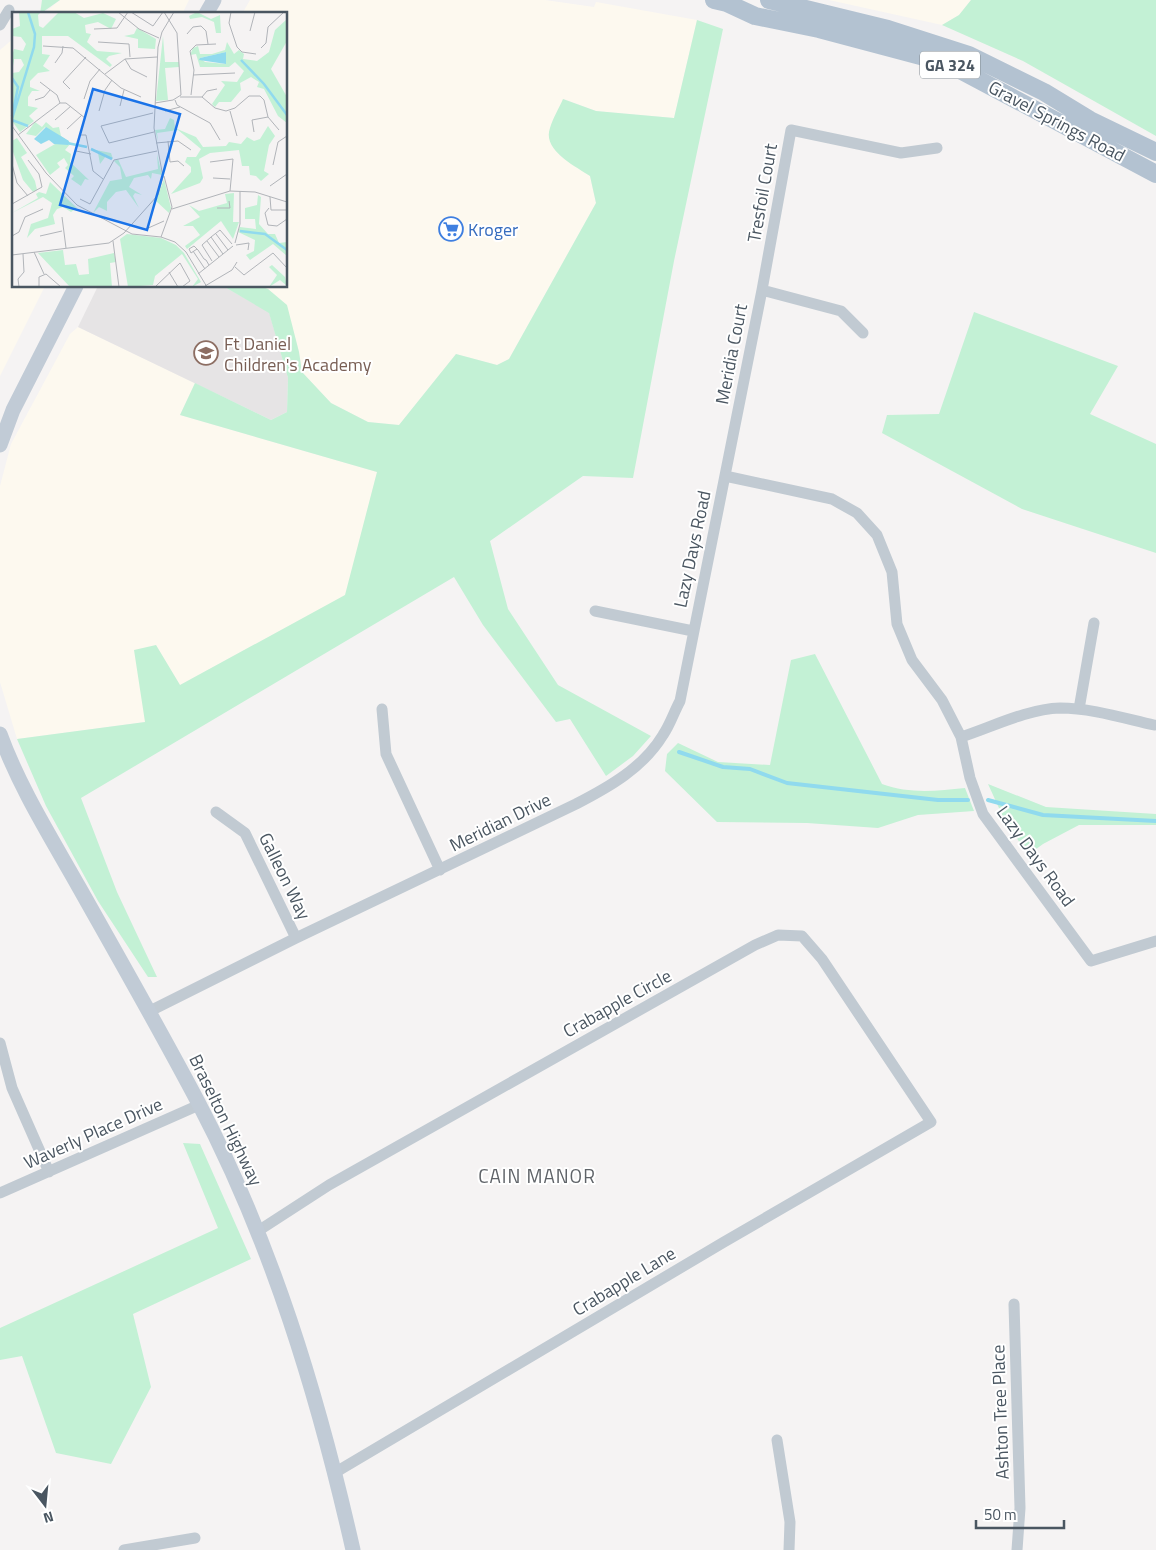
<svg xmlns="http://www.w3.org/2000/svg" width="1156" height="1550" viewBox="0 0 1156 1550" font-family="'Titillium Web',sans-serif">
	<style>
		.commercial { fill: #fdf9ef }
		.education { fill: #e6e4e5 }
		.green { fill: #c3f1d5 }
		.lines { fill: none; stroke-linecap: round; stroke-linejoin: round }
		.stream { stroke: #90daee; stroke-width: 4 }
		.street { stroke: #c1cad2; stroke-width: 11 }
		.secondary { stroke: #c1cbd6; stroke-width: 15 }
		.primary { stroke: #b3c2d1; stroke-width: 18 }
		.labels { text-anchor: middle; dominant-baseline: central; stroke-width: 4; stroke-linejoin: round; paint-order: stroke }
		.shield { fill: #fff; stroke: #808990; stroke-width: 1 }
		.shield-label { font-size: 16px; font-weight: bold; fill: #4a5661 }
		.street-label { font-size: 18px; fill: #4a5661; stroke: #fff }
		.shop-label { font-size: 18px; fill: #366cbe; stroke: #fff; text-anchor: start }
		.education-label { font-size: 18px; fill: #785e54; stroke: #fff; text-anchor: start }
		.neighbourhood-label { font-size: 19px; letter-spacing: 1px; fill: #5f6368; stroke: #fff }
		.inset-river { fill: none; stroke: #90daee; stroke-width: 2.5 }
		.inset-road { fill: none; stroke: #b1b4b9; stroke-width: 1 }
		.view { fill: #1a73e8; fill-opacity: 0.15; stroke: #1a73e8; stroke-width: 2.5 }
		.inset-edge { fill: none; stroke: #4a5661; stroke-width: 2.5 }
	</style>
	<rect width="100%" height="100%" fill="#f5f3f3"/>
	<path class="commercial" d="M60,0H189L182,14H43Z
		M250,0H545L594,7L596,2L697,20L674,118L596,111L564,99L559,155L590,176L596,203L509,359L497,365L456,354L399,425L368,422L331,403L302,372L299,352L286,305L268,289L260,286H286V14H242Z
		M829,0H971L959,15L942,25Z
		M14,38V286H45L0,376V50Z
		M78,327L195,383L180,415L377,472L346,595L180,685L156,645L145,722L17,739L0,682V486L11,444L70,334Z"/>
	<path class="education" d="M98,286H223L269,312L288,378L287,412L271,420L78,327Z"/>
	<path class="green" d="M42,0H60L40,14Z
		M971,0H1156V136L1023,61L942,25L959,15Z
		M697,20L723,29L674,261L633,478L583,476L490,541L508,609L558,685L651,736L633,756L606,776L570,719L556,722L483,625L454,577L81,798L117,892L157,977H148L98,901L46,806L17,739L145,722L134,650L156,645L180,685L345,595L377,472L180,415L195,383L271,420L287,412L288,378L269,313L223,286H260L268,289L287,305L299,352L302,372L331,403L368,422L399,425L456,354L497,365L509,359L596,203L590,176C575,166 542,150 550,128C553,118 559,108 563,99L596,111L674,118Z
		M974,312L1118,366L1090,414L1156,444V553L1022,509L882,433L887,415L939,414Z
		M815,654L882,784C909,794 936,791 965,788L974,811L918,815L878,828L807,823L717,822L665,771L667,754L678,743L718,762L770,765L791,660Z
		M988,784L1046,807L1156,814V825H1079L1043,844L1028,855L1004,819Z
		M183,1143L200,1144L251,1259L133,1314L151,1387L111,1464L56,1453L22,1356L0,1360V1328L218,1228Z"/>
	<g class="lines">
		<path class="stream" d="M679,752L723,767L750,769L787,783L938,800H968
			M988,800L1043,815L1156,821"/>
		<path class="street" d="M0,25L9,10
			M762,290L841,311L863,333
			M725,476L832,499L857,513L877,535L892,572L897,624L912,660L942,700L961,737L970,778L983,814L1091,961L1156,941
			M595,611L693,631
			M382,709L386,754L440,870
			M1079,709L1094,623
			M961,737C992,727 1027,709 1060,708C1091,708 1123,718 1154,725
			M216,812L245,833L296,938
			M150,1011L296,938L576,804C609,787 643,768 663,735C670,725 674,712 680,701L762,290L791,130L901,153L937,148
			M0,1043L12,1088L49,1172
			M0,1193L199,1105
			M258,1231L329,1185L755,945L778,935L802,936L822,959L931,1122L724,1242L336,1472
			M1014,1304L1020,1508L1017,1550
			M777,1440L790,1522L789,1550
			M124,1550L195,1538"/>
		<path class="secondary" d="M206,14L214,0
			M0,445L13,410L76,286
			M0,734C20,789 52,839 80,889C120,960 160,1030 198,1102C272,1243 318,1395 353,1550"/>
		<path class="primary" d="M714,0L727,3L755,16L819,29L947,63L1156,174
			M769,0L888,29L969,55L1044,92L1090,120L1156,152"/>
	</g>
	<defs>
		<g id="supermarket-ring" transform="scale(1.25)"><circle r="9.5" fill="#fff" stroke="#3f7fe0" stroke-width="1.5"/><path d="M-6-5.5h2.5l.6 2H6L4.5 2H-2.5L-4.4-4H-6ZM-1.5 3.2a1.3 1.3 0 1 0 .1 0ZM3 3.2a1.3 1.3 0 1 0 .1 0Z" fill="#3f7fe0"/></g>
		<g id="school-ring" transform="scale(1.25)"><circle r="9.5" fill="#fff" stroke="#8d6e63" stroke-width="1.5"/><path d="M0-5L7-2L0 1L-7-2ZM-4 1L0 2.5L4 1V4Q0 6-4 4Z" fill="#8d6e63"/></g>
	</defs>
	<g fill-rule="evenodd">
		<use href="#supermarket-ring" x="451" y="229"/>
		<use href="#school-ring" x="206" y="353"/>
	</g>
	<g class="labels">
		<rect class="shield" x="920" y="51.5" width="60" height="27" rx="4"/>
		<g class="shield-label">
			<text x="950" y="65">GA 324</text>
		</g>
		<g class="street-label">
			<text transform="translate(1057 121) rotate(28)">Gravel Springs Road</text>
			<text transform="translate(762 193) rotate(-80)">Tresfoil Court</text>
			<text transform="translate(731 354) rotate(-79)">Meridia Court</text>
			<text transform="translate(692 549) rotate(-78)">Lazy Days Road</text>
			<text transform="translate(500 822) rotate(-26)">Meridian Drive</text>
			<text transform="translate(1036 856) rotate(54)">Lazy Days Road</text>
			<text transform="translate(285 876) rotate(64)">Galleon Way</text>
			<text transform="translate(617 1003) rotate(-29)">Crabapple Circle</text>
			<text transform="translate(226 1120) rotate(64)">Braselton Highway</text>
			<text transform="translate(93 1133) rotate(-24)">Waverly Place Drive</text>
			<text transform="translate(624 1281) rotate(-31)">Crabapple Lane</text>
			<text transform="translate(1000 1412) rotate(-92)">Ashton Tree Place</text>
		</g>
		<g class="shop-label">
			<text x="468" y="229">Kroger</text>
		</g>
		<g class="education-label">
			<text x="224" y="343">Ft Daniel<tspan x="224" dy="21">Children's Academy</tspan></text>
		</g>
		<g class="neighbourhood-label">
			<text x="537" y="1175">CAIN MANOR</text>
		</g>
	</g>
	<g transform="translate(12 12)">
		<rect width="275" height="275" fill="#f5f3f3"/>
		<path d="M7,0H29L26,3L27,14L31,16L47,0H62L72,6L91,1L104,7L99,17L86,10L73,13L74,21L79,22L75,30L85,39L110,41L97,44L94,47L100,53L98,55L56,24H30V42L38,43L31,54L38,59L26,61L18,69V75L28,79H20L16,85V94L26,96L17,104L22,109L8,120L0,109V61L7,60L12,53L9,47H2V54L0,44L2,37L11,39L14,32L9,25L0,24V17L8,14ZM185,0L199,7L208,3L209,21H204L202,10L190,5L178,7L177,4ZM275,7V29L259,57L275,85V111L266,104L252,77L245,75L247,70L239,65L228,71L229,78L219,90H207L203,95L200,92L213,73L209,69L225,70L232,59L223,50L217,55H188L184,42L178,43L181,36L186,34L188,42H200L213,38L215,30L222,42L227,38L232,42L231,47L245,49L257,40L263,18ZM214,40V52L193,50L188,46ZM125,16L144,27L143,37L126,36V27L112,24L122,22ZM151,24L153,50H167V55L153,56L156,88L144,89ZM158,106L162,108L163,116L184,125L191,135L214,134L217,130L229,132L235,125L242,129L248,127L256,114L263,124L257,133L252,159L257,162L249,169L244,164L238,163L237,154H230L227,138L198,141L187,147L191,166L188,171L159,182L179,160V155L173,150L175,145H184L189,137L166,118L145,121L146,129L143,118L153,117ZM23,110L30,115L34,110L41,116L47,115L49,124L59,131L53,138L59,142L58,150L77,168L73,167L69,174L59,167L62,164L53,156L56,153L52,146L45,151L48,155L38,163L24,143L50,128L33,115L24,124L14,122ZM5,126L15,141L9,145L23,169L25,178L21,180L11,168L0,137V129ZM79,137L99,141L101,147L94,144L88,152L86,141ZM145,142L150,163L140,161L139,167L136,163L122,166L117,175L130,183L123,181L121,184L127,196L114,178L104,180L95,190V199L87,195L81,201L98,169L110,167L108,155L102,149L106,147L114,165L146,157ZM152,167L159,196L157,201L144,189ZM38,170L65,196L59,200L51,195L45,197L41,203L43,212L23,217L15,226L19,212L36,206L40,191L31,185L0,201L26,186L24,182L27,180L34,182ZM222,181L221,210H227L221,227L209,209L175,237L173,234L188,223L181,214H171L188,205L177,193L187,199L215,191L213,182ZM246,183L249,185L247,212L256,222H263L267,231L275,230V244L261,232L238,248L234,243L242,239L243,228L226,220L228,215L244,217L243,207H233V196L245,193ZM115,222L149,226L164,233L172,241L189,270L180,275L186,267L170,242L143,264L141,273L116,275L108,227ZM51,238L53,253L64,252L67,263L77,262L76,247L102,241L104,250L98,251L100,275H58L26,241ZM260,253L273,265L275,274L268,268L257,275L265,263L257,255Z" fill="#c3f1d5" fill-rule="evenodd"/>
		<path d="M214,40V52L187,48L188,46ZM34,115L57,129L56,133L42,132L37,128L29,132L22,127Z" fill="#90daee"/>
		<path class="inset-river" d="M229,48L252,72L275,103M0,66L6,75L0,104M0,107L22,35L23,22L16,0M0,108L16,114M55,131L75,135M79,137L100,147M228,219L253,222L275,238"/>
		<path class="inset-road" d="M106,0L127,17L147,26M119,0L141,14L151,0M219,0L217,11L225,35L230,40L244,42M82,17L105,16L116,0M238,19L243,0M175,22L181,15L189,14L194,19L196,32M86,30L117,32L118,45M31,34L61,36L109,76L129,85M249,36L254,31L256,15L272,0M113,47L119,57L135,65M43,51L50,41L51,34M93,62L113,47L145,45M181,63L223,61M28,70L45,83L48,91M58,77L51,70L74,45M179,83L182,58L178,39L184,33L204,32M168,85H190L203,96L214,99L223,96L237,84H248L252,88L256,105L267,118M190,85L195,79L205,77M72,87L78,69L88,57M23,88L32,85L38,78M163,88L165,93L198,111L208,128M143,91L161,88L169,83L165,21L152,0M108,94L112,78M87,99L93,78L100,68M153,99L168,95M218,99L225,124M141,101L89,114L97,131L142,120M43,108L59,94M0,114L34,161L65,193L120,222L149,225L163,230L174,240L195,275M55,117L70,103M242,120L240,108L256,105M6,123L48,91H54L73,106M67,123H74L81,159L91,167M156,129L158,150L166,149L172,154M144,131L166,129L179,138M64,139L79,142M198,150L221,147L218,179M0,152L5,171L16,184M261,153L266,130L275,124M201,166L218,167M258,174L275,162M258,185L259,198H275M68,187L78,192L102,148L145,139M0,192L30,175L27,162L16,148M205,196H218L217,189M257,196L253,201L256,213L265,214L275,207M160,197L218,179L243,180L275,190M50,205L54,236M134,217L152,209M204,222L216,238M0,224L7,220L13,205L31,197M28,224L50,219M149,225L160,195L152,164M199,225L211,242M101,229L107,275M195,229L207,245M223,231L228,212V179M224,233L237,231L236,238M185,237L179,241L177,237L182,234L186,238L192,247L194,248L197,253M181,239L193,257M22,240L32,262M0,243L97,231L112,221L146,183L151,165L142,116L146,35L150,20L162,0M200,249L190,233L199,225L208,218L220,232M223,255L232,263L261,241L275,256M157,260L166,275M186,262L221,234M193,274L220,258L225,250M7,275L6,267L12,260L11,242M27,275V265L34,262L49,275M143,275L168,251L178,269L170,275"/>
		<path class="view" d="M81,77L168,102L135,218L48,193Z"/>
		<rect width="275" height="275" class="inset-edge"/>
	</g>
	<g transform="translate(45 1505) rotate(164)" stroke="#ffffff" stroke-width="4" paint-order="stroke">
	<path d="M0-4L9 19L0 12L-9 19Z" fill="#4a5661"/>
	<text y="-8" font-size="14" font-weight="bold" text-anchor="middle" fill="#4a5661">N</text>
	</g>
	<path d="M976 1520v8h88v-8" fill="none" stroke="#4a5661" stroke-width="2.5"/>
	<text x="984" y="1520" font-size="15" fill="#4a5661" stroke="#ffffff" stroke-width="4" paint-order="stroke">50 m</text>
</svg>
